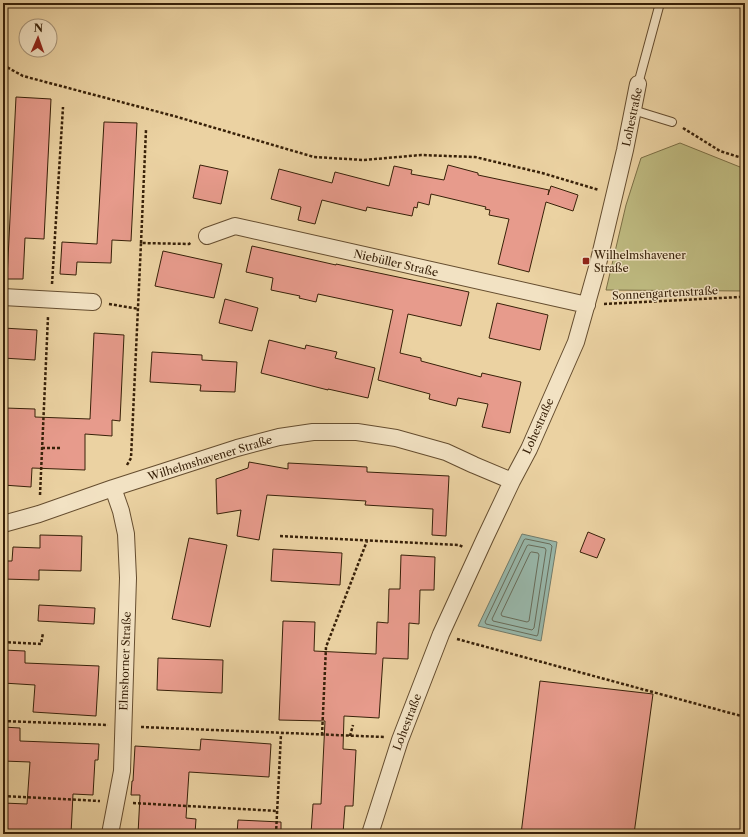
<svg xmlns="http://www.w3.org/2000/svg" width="748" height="837" viewBox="0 0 748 837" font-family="'Libre Caslon Text',serif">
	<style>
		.green { fill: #beba80; stroke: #7b6e44 }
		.water { fill: #98b7aa; stroke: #727b6a }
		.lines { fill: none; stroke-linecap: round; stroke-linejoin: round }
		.shore { stroke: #686c5a; stroke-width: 1 }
		.building { fill: #e79b8c; stroke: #382109 }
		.service-casing { stroke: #654d2f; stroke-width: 10 }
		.minor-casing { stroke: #654d2f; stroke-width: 18 }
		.path { stroke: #382109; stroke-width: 2.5; stroke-dasharray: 3 2; stroke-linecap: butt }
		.service { stroke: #f2e2c3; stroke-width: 8 }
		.minor { stroke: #f2e2c3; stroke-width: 16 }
		.poi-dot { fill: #8f2418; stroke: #f2e2c3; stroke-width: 1.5 }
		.labels { text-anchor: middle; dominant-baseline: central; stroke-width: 3; stroke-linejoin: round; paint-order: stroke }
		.street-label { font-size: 11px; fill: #382109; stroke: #f2e2c3 }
		.poi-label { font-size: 11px; fill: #382109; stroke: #f2e2c3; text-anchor: start }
	</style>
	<rect width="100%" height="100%" fill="#ebd2a2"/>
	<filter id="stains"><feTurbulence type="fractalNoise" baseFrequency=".005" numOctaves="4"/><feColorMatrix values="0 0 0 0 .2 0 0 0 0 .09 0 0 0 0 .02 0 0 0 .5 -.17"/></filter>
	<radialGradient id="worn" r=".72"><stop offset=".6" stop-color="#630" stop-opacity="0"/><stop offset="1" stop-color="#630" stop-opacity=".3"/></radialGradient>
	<path class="green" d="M680,143L745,169V291L606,290L626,205L641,158Z"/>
	<path class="water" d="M522,534L557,542L541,641L478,626Z"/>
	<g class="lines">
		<path class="shore" d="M526,539L550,544L552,546L538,634L537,636L486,624L485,622L524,540Z
			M529,545L545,548L546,550L534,628L532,630L493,621L492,619L527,546Z
			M532,552L538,553L539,555L529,621L527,622L502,616L501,614L530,553Z"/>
	</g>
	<path class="building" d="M16,97L51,99L44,239L25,238L23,279H7Z
		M104,122L137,123L131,241L112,240L111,263L77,262L76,275L60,274L62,242L97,244Z
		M200,165L228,171L221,204L193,198Z
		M448,165L478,173V175L549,190L548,195L551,186L578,195L573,211L546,202L529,272L498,264L509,219L489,215L490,210L485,209L486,207L431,194L429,205L418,202L417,208L414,207L412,216L367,207L366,211L322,200L315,224L298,220L301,207L271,199L279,169L332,183L335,172L389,186L394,166L412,170L411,174L444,180Z
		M252,246L336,265V264L469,292L461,326L408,314L400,353L421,358V361L481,377L482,373L521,382L510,433L482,427L488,404L458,398L456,406L429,399L430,394L378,380L393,310L318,294L316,302L299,298L300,296L271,290L273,278L246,272Z
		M163,251L222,264L214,298L155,286Z
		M225,299L258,308L252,331L219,323Z
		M497,303L548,315L540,350L489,338Z
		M3,328L37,330L35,360L3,358Z
		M94,333L124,335L120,421L112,420V436L85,434V470L32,468L31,487L3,485V446L5,408L35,409V417L90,419Z
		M269,340L305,349L306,345L337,352L335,358L375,368L368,398L328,389V390L261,373Z
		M152,352L202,355V360L237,362L235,392L200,391L201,385L150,382Z
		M249,462L288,469V463L367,467V472L449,476L446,536L432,535L433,509L365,505L366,501L267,495L259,540L237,536L241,510L217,514L216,479L248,468Z
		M588,532L605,539L597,558L580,552Z
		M40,535L82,536L81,571L39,570V580L3,579V561H12L13,547L40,548Z
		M189,538L227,545L210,627L172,619Z
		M273,549L342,553L340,585L271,581Z
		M401,555L435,557L434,590H420L419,624L409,623L408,659L383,658L379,718L344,716L343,749L356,750L353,806H345L343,834H311L313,804H321L325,721L279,720L283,621L315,622L314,651L376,654L377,622L388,623L389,589H400Z
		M39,605L95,608L94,624L38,621Z
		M3,650L25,651V663L99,666L96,716L33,712L35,685L3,683Z
		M158,658L223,660L222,693L157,690Z
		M540,681L653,694L634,834H521Z
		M3,727L20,728V741L99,744L98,760H95L93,795L73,794L71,834H3V803L27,804L30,762L3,761Z
		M201,739L271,744L269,777L189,772L186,818L196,819L195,834H138L140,795H131L132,781H133L135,746L200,750Z
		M238,820L281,822V834H237Z"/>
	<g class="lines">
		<g class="service-casing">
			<path id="service" d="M638,84L660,3
				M633,110L672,122"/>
		</g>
		<g class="minor-casing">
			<path id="minor" d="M207,236L235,226L587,305
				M3,297L93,302
				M3,524L39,514L113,488L237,448L279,437L313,432H357L396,438L446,452L474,465L512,481
				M110,834L122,771L128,578L126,534L121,511L113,488
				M370,834L400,740L441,634L485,538L512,481L529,449L576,342L598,264L625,150L638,84"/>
		</g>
		<path class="path" d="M3,65L23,76L174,116L314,157L364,160L421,155L475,157L542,173L599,190
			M683,128L720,151L745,159
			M141,243L146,130
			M52,284L63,107
			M109,304L139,309
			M604,304L740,297H745
			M42,448H60
			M127,465L131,458L141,243L189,244L192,242
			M40,495L48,317
			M280,536L459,545L463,547
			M457,639L745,717
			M3,642L41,644L43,633
			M3,721L108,725
			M141,727L384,737
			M322,735L326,647L367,541
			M350,736L353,725
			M3,796L100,801
			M133,803L278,811
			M276,834L281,734"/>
		<use href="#service" class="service"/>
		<use href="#minor" class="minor"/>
	</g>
	<rect class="poi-dot" x="582" y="257" width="8" height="8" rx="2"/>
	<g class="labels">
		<g class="street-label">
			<text transform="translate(632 117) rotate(-78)">Lohestraße</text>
			<text transform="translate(396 263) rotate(13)">Niebüller Straße</text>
			<text transform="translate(665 293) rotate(-3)">Sonnengartenstraße</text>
			<text transform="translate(538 426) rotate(-66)">Lohestraße</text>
			<text transform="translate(210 458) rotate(-17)">Wilhelmshavener Straße</text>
			<text transform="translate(125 661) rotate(-88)">Elmshorner Straße</text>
			<text transform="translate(407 722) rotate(-69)">Lohestraße</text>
		</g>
		<g class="poi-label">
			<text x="594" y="255">Wilhelmshavener<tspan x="594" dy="13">Straße</tspan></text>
		</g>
	</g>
	<rect width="748" height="837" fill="none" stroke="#ebd2a2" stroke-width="16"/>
	<rect x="4" y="4" width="740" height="829" fill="none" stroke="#382109" stroke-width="2"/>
	<rect x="8" y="8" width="732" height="821" fill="none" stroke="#382109"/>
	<g transform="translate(38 38) rotate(2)"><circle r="19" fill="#f2e2c3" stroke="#a89579"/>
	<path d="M0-3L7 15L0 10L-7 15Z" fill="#8f2418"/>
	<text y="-6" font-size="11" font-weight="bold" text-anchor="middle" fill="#382109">N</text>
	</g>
	<rect width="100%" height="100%" filter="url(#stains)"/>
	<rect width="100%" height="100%" fill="url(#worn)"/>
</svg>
